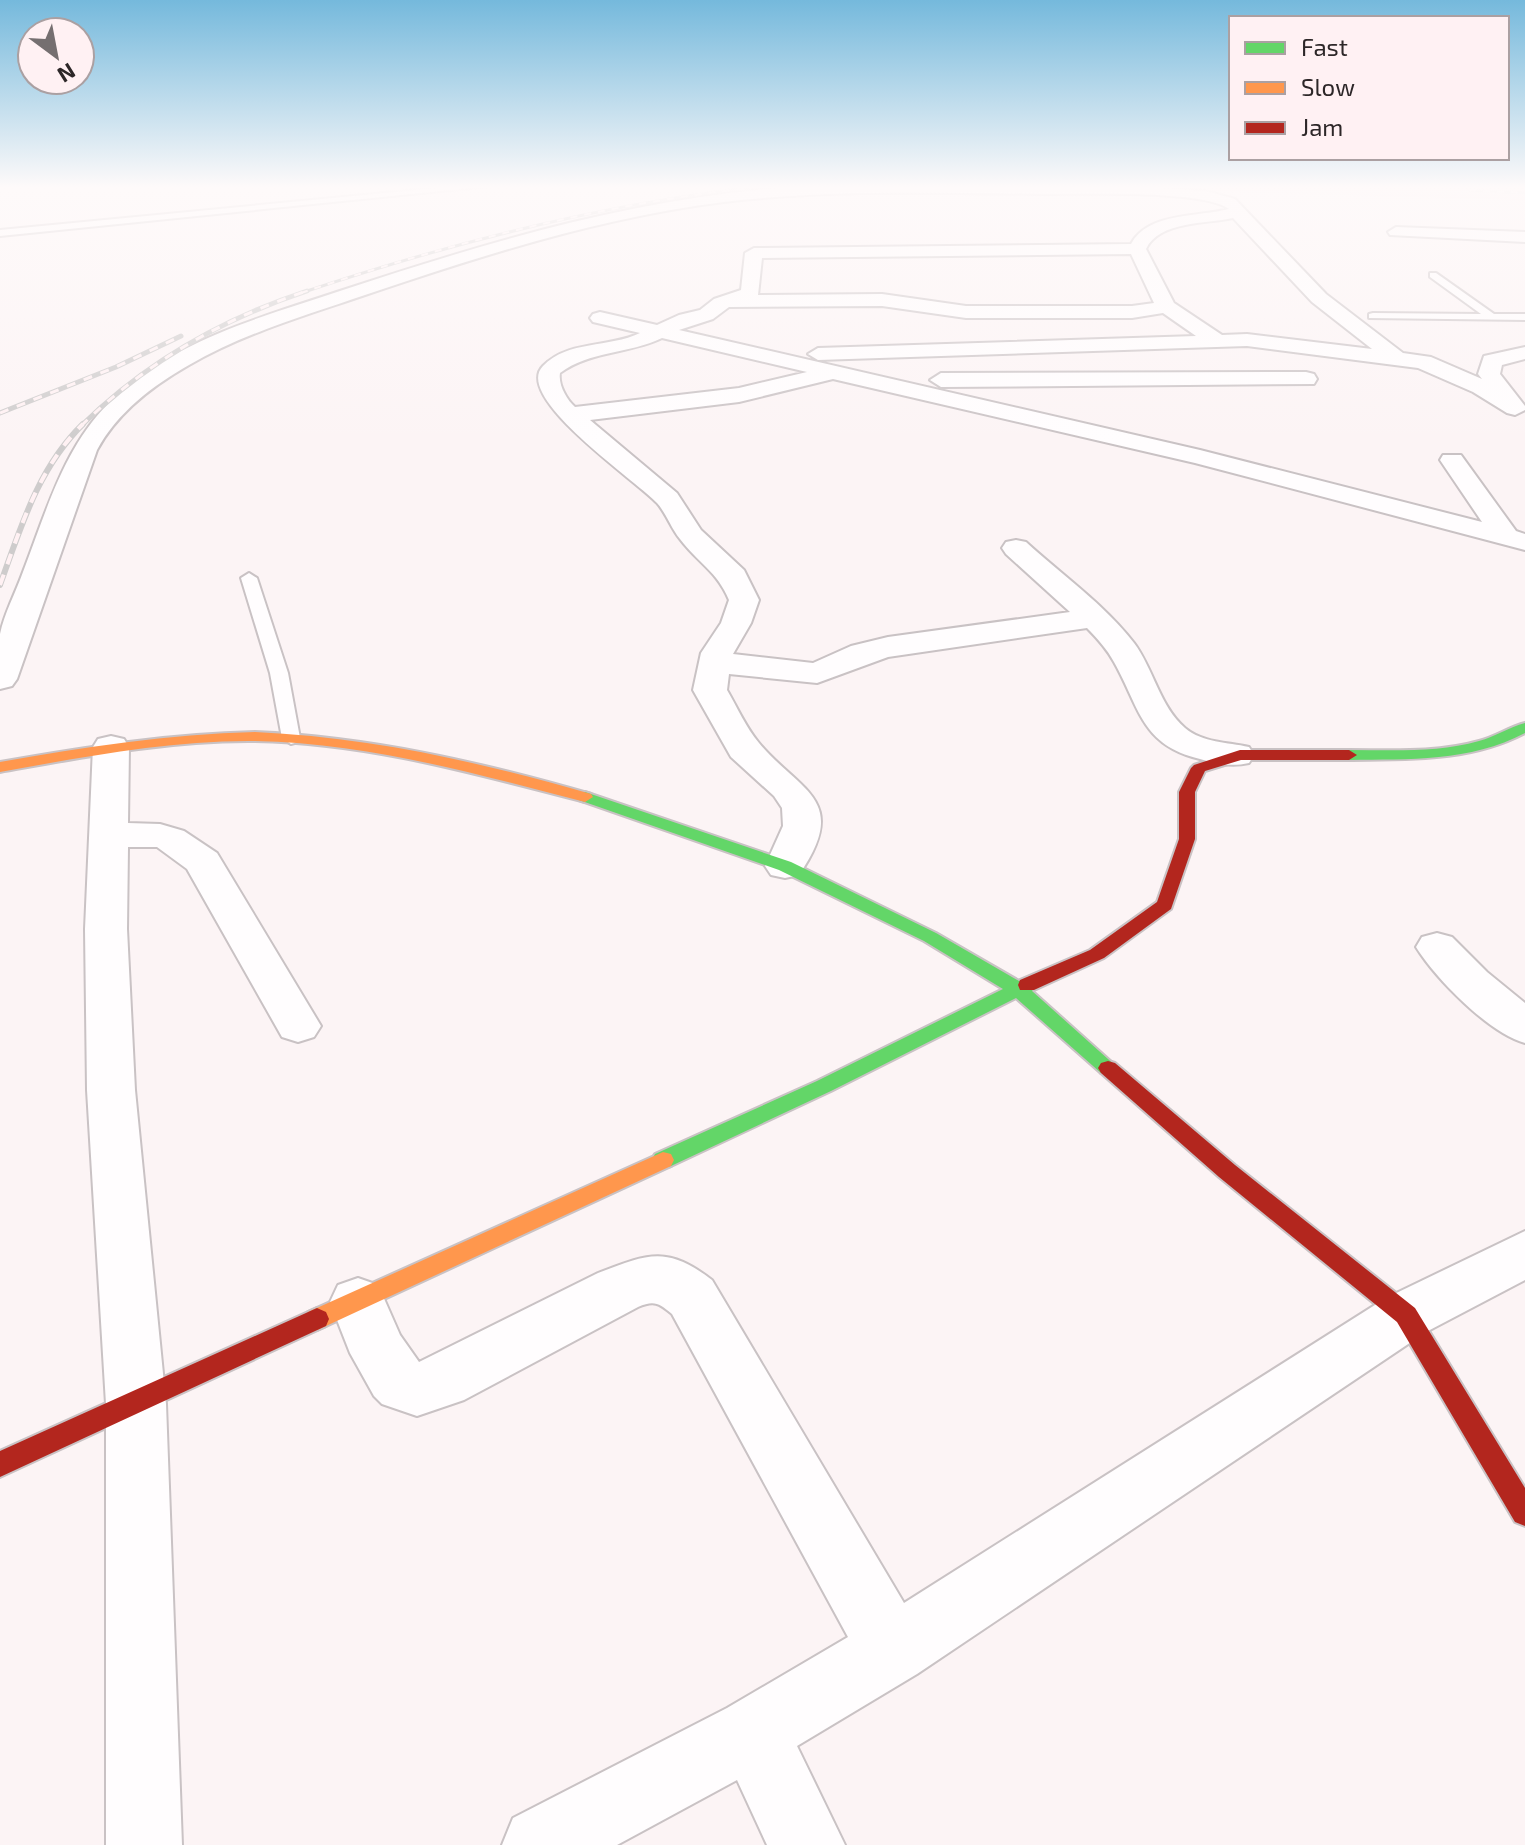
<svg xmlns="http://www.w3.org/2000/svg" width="1525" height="1845" viewBox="0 0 1525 1845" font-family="'Exo 2',sans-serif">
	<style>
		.built { fill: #f9e7e9 }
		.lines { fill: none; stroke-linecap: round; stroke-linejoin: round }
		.lane-casing { stroke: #c9c2c4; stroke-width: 4 }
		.street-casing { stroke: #c9c2c4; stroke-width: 4 }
		.fast-casing { stroke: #c9c2c4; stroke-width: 4 }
		.slow-casing { stroke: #c9c2c4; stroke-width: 4 }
		.jam-casing { stroke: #c9c2c4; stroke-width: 4 }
		.lane { fill: #fffdfe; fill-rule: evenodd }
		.street { fill: #fffdfe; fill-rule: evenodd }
		.fast { fill: #63d668; fill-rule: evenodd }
		.slow { fill: #ff974d; fill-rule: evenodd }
		.jam { fill: #b3261e; fill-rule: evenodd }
		.rail-far2-casing { stroke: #cecccc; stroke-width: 3 }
		.rail-far1-casing { stroke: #cecccc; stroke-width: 5 }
		.rail-casing { stroke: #cecccc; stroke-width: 6 }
		.rail-far2 { stroke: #fff1f3; stroke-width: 2; stroke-dasharray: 7; stroke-linecap: butt }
		.rail-far1 { stroke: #fff1f3; stroke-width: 3; stroke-dasharray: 9; stroke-linecap: butt }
		.rail { stroke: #fff1f3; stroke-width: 4; stroke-dasharray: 11; stroke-linecap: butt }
	</style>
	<rect width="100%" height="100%" fill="#fcf4f5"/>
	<path class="built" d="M845,186H1525V200L1044,187Z"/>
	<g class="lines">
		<g class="lane-casing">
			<path id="lane" d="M458,186H490L0,236V230Z
				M1430,273H1436L1494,314H1525V320L1369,318V314L1373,313L1481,314L1430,277Z
				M249,573L257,578L288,673L300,738L298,742L291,744L282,738L270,673L241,578Z"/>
		</g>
		<g class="street-casing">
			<path id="street" d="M808,186H1131L1206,191L1235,199L1326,294L1403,353L1431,357L1482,379L1478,374L1484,356L1525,347V359L1502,365L1500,374L1525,406V410L1515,415L1507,413L1473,392L1418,368L1247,346L818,360L808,354L818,348L1196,336L1163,313L1132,318H966L882,306L729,307L713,319L679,330L1200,450L1482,522L1440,460L1443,455H1461L1516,531L1525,534V550L1195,463L833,379L739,402L590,420L677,493L701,530L744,570L759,600L751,623L733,654L813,663L851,646L888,637L1070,612L1006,554L1002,548L1006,542L1016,540L1026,542C1062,575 1104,604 1134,643C1153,668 1160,707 1185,728C1203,743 1227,742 1249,747L1254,755L1249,763C1232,767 1216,764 1200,759C1141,745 1140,708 1114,662C1107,649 1097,638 1087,628L888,657L817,683L729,674L727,690C737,707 746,728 759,743C800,792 851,799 799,875L785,878L771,875L765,866L783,826L782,808L774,796L731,757L693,690L701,653L721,623L729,600C717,571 698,563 680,539C671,528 666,513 657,503C637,481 512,397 543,366C568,340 609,348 640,333L593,322L590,318L593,314L600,312L657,325L679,315L700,310L714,299L741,290L745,253L754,248L1131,244C1148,212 1199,217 1229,209C1205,190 1085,194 1050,194C941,193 832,189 724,202C602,217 484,255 368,294C307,315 244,333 189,365C152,386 117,413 97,450L17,679L12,686L0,689C0,672 0,651 0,634C4,614 16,592 23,572C47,510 64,444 115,397C177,339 265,316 343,290C495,240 647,194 808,186ZM1233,218L1312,302L1372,349L1247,334L1222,335L1174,303L1146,249C1159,221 1206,224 1233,218ZM1131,254L1154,303L1132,306H966L882,294L758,295L762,258ZM662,338L807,372L739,388L575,407C567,400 558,385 560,373C589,351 629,354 662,338Z
				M1396,227L1525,232V242L1390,235L1388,232Z
				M1306,372L1314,374L1317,379L1314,384L941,387L930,380L941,373Z
				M111,736L124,739L129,747L128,823L160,824L184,831L217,853L321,1026L314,1037L298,1042L282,1037L187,869L157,847H128L127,929L135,1090L166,1404L182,1845H106V1404L87,1090L85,929L93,747L98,739Z
				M1437,933L1452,937L1487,972L1525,1003V1043C1489,1033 1436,979 1416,947L1422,937Z
				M1525,1231V1280L1426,1332L917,1674L797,1746L845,1845H767L737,1780L617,1845H502L513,1818L727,1708L848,1637L672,1314C659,1303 654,1300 638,1307L464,1400L417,1416L382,1404L374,1396L350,1353L330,1302L338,1285L358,1278L378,1285L400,1335L419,1362L598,1273C648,1254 666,1245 712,1280L904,1603L1386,1298Z"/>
		</g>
		<g class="fast-casing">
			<path id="fast" d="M1525,723V733C1470,762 1409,759 1349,760L1341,755L1349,750C1392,750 1437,753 1479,741C1495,737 1509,727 1525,723Z
				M585,792L791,862L936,933L1019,981L1034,980L1036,985L1032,991L1118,1068L1115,1073H1101L1016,998L831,1091L671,1166L663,1168L655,1166L652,1160L655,1154L817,1081L1003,989L924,941L779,870L579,800L577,797L579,794Z"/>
		</g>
		<g class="slow-casing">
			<path id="slow" d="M255,732C370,737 480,762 591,794L593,797L585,802C476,774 369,743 255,741C169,740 84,757 0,772V762C85,747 168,734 255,732Z
				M663,1152L671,1154L674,1160L671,1166L326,1326L317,1330L308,1326L305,1319L308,1312Z"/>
		</g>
		<g class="jam-casing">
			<path id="jam" d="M1240,750H1349L1357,755L1349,760H1241L1205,771L1195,792V839L1171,909L1104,958L1034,990H1020L1018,985L1020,980L1090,950L1157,902L1179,839V792L1191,768L1194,765Z
				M1108,1061L1115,1063L1235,1165L1415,1308L1525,1488V1526L1515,1522L1397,1322L1219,1177L1101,1073L1098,1068L1101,1063Z
				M317,1308L326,1312L329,1319L326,1326L0,1477V1451Z"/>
		</g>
		<use href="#lane" class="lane"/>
		<use href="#street" class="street"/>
		<use href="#fast" class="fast"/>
		<use href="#slow" class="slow"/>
		<use href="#jam" class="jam"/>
		<g class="rail-far2-casing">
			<path id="rail-far2" d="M1469,190L1525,193
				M301,293C453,242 606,203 765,186"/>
		</g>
		<g class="rail-far1-casing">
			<path id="rail-far1" d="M0,413L116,367L181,336
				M81,426C145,363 222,319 307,291"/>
		</g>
		<g class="rail-casing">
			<path id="rail" d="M0,585C21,527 38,468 83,424"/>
		</g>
		<use href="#rail-far2" class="rail-far2"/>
		<use href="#rail-far1" class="rail-far1"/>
		<use href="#rail" class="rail"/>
	</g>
	<linearGradient id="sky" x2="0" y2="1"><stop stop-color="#75b9dc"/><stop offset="0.42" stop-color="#fefafa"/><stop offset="1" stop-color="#fefafa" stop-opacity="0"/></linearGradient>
	<rect width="1525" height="445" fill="url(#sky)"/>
	<rect x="1229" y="16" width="280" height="144" fill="#fff1f3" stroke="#aba0a2" stroke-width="2"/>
	<rect x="1245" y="42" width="40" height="12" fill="#63d668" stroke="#aba0a2" stroke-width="2"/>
	<text x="1301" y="56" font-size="24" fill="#2d2728">Fast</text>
	<rect x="1245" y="82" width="40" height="12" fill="#ff974d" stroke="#aba0a2" stroke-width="2"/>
	<text x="1301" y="96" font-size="24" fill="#2d2728">Slow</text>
	<rect x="1245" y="122" width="40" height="12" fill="#b3261e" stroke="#aba0a2" stroke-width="2"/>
	<text x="1301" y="136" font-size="24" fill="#2d2728">Jam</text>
	<g transform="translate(56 56) rotate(148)"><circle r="38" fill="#fff1f3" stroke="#aba0a2" stroke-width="2"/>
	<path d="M0-6L14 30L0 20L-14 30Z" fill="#756f70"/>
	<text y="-12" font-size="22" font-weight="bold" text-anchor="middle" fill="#2d2728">N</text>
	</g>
</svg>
